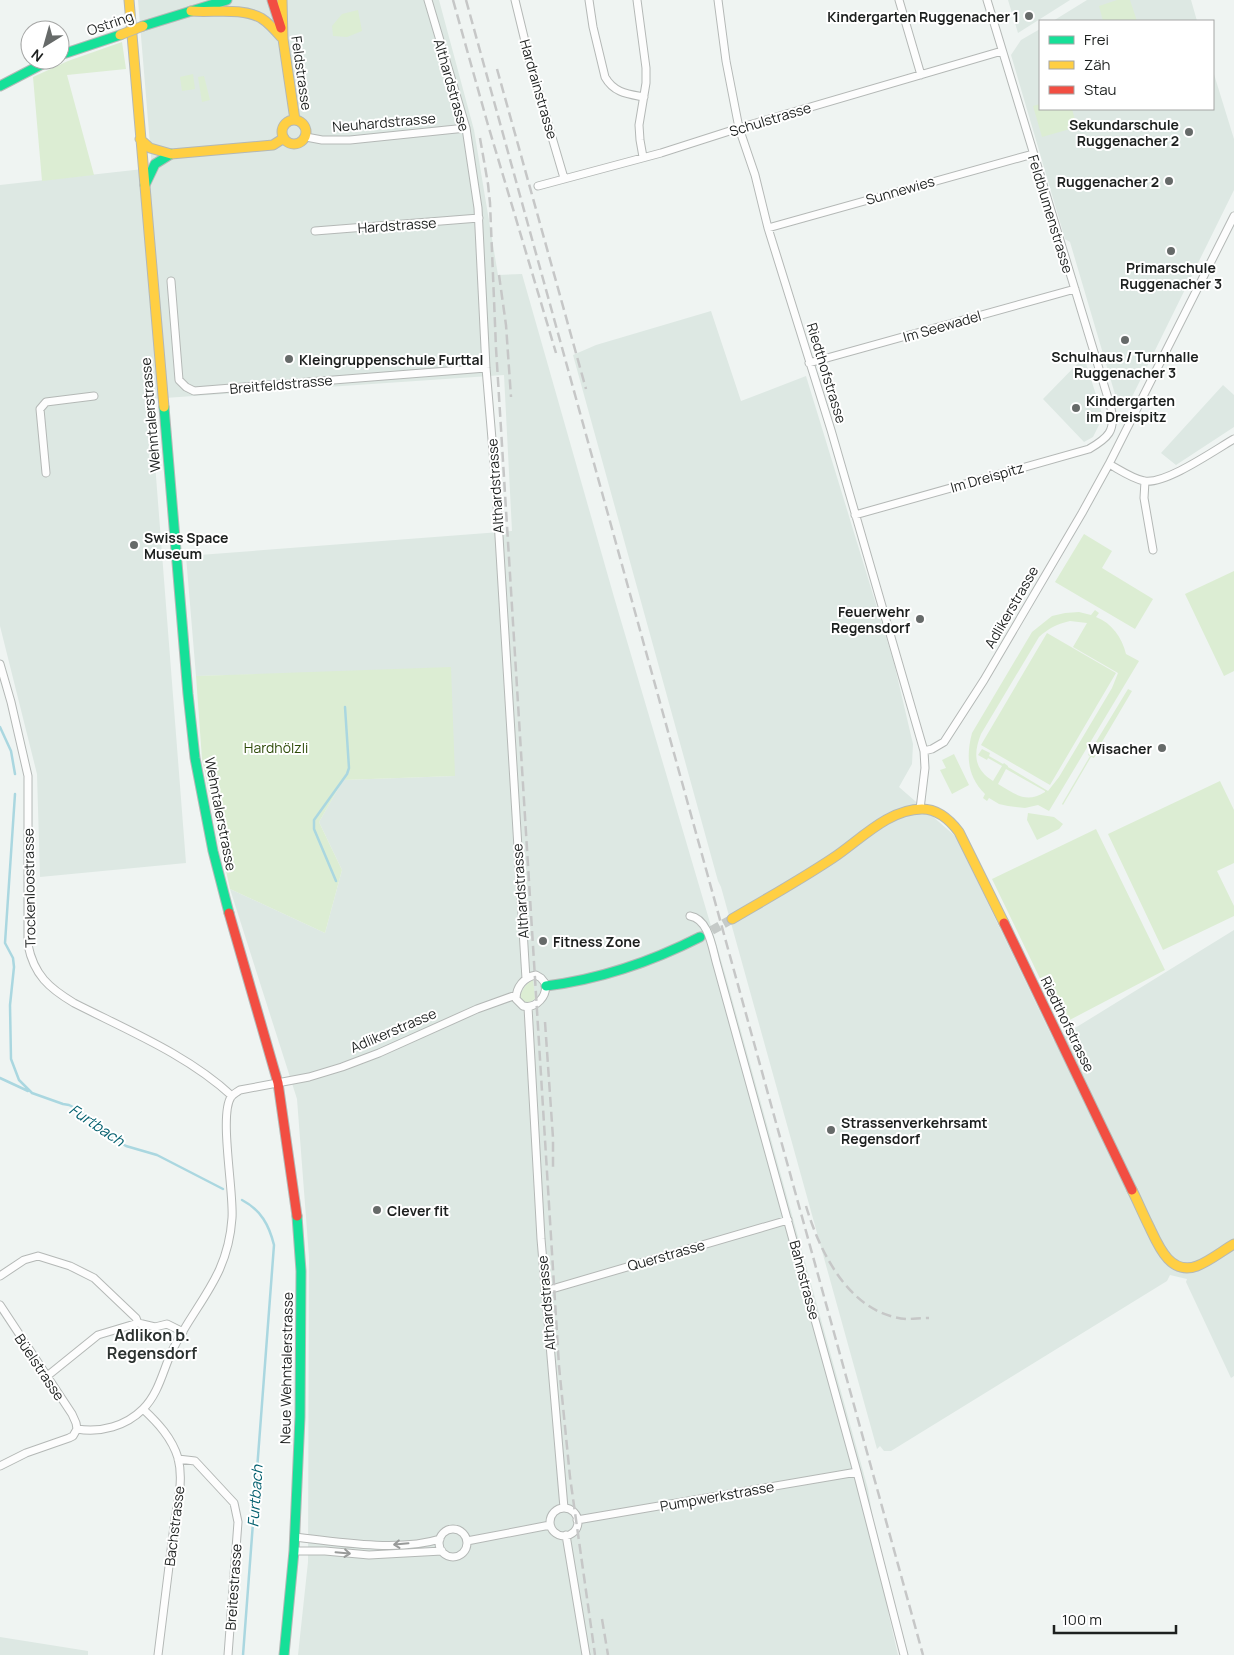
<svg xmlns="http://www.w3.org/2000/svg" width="1234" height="1655" viewBox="0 0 1234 1655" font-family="Manrope,sans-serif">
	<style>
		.built { fill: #dde8e3 }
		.green { fill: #dcedd3; fill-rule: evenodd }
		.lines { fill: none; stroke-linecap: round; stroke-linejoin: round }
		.stream { stroke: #aad7e0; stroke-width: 2.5 }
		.secondary-tunnel { stroke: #c5cac8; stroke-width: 9; stroke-dasharray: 9 4.5; stroke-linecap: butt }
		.street-casing { stroke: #b4b8b6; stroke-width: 9 }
		.fast-casing { stroke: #b4b8b6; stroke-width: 11 }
		.slow-casing { stroke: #b4b8b6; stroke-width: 11 }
		.jam-casing { stroke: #b4b8b6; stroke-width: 11 }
		.street { stroke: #fdfdfd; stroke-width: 7 }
		.fast { stroke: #16e098; stroke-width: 9 }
		.slow { stroke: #ffcf43; stroke-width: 9 }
		.jam { stroke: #f24e42; stroke-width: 9 }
		.rail { stroke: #c6c7c7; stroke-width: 2.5; stroke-dasharray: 10 5; stroke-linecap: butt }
		.slow-bridge-casing { stroke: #b4b8b6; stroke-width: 11; stroke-linecap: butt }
		.slow-bridge { stroke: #ffcf43; stroke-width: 9 }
		.oneway { stroke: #989a99 }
		.poi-dot { fill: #666a69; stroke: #fff; stroke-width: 2 }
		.labels { text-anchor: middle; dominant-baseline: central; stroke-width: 4; stroke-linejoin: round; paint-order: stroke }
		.poi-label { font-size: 14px; font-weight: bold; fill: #1d201f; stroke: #fff; text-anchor: start }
		.street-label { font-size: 14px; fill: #1d201f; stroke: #fff }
		.park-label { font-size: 14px; fill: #2e4b09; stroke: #fff }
		.water-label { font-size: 15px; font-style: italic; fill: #04606f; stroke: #fff }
		.quarter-label { font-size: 16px; font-weight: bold; fill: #2c3230; stroke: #fff }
	</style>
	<rect width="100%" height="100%" fill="#eff4f2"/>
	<path class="built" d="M138,0H439L474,130L498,275L522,274L614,597L726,977L868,1489L889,1616L898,1655H298L308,1562L309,1257L297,1099L230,889L325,933L342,870L319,822L343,780L455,776L382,671L196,676L186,556L512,531L504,375L150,399L186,863L40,877L37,774L0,626V185L152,168Z
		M1008,0H1070L1018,33Z
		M1087,0H1191L1197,21H1053Z
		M1040,29V109H1213V71L1234,139V190L1132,397L1117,401L1070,242L1065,239L1011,55L1021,40Z
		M711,311L741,401L806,376L894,663L913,744L912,764L899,787L954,835L958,841L1054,1041L1234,930V1376L1231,1378L1186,1282L1187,1279L1170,1275L1167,1281L891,1451H884L880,1446L877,1449L721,887L718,881L573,355L596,345Z
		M1084,357L1103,417L1093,437L1084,442L1043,399Z
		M1223,385L1234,395V427L1176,465L1161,453Z
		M0,1637L88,1651V1655H0Z"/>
	<path class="green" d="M1117,0H1130L1137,21H1103L1099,6Z
		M358,10L362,31L347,37L333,36L332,26L342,14Z
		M122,42L126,69L67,75L94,175L42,181L33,77L68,61Z
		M193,74L195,89L182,91L180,77Z
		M204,76L210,100L202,102L198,77Z
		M1040,104V109H1072L1077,127L1042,137L1033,106Z
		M1084,534L1112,551L1102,568L1153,599L1135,629L1055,582Z
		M1234,571V671L1224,676L1185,594Z
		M1095,610L1099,613L1096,617C1112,623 1122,638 1126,654L1139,661L1049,811L1038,805L1025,808L1008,806L999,804L989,798L987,801L983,798L985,794C967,776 966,756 972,733L1032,632L1052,616L1065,613L1079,612L1091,615ZM1070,621L1087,623L1073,647L1118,673L1112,688L1059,777L1048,791L1008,767V766L1004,763L1003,764L989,756L990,753L982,749L978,755L987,760L988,758L1002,766L993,781C974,769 973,754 981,734L1039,637C1049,628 1057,624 1070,621ZM1006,769L1045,791V792C1026,804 1015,794 998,784Z
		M1047,633L1116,673L1050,785L981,745Z
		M451,667L455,776L343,780L319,822L342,870L325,933L230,889L202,759L196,676Z
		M1128,689L1132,691L1099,747L1100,748L1094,758L1091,757L1063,805L1062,804L1090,756L1088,755Z
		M954,754L969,785L952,794L940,770L946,768L942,760Z
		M1220,781L1234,810V863L1217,871L1234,906V916L1163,950L1108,834Z
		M1028,813L1054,817L1063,824L1059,829L1037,840L1027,820Z
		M1096,829L1165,970L1062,1024L992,879Z
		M533,980L535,999L530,1002H524L520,996C523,989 526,983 533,980Z"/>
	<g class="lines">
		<path class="stream" d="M0,727L11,751L15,774
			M15,794L5,943L13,958L14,967L10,1005L11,1059L19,1080L32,1093L63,1104L69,1105L77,1109L109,1136L126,1146L157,1155L223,1189
			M336,881L314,829V820L347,774L349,768L345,707
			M0,1078L28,1091
			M242,1200C261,1210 269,1225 274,1245L243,1655"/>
		<path class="secondary-tunnel" d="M700,937L732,919"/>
		<g class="street-casing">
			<path id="street" d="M428,0L466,128L478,208L486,368L496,487L526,979
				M515,0L531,66L564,178
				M589,0L593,27L605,77C614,93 628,94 644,97
				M637,0L646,68V83L639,125L640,140L643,157
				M718,0L726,61L739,128L755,175L768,228L831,430L924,751L925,768L920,809
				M899,0L921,75
				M306,137L322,140H350L466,128
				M538,186L661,153L739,128L1002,51
				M768,228L1033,154
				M315,231L479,218
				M171,281L179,380L186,387L194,391L486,368
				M809,363L1075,289
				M1109,464C1120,470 1131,478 1144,481C1165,485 1215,450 1234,439
				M46,473L40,409L46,402L94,396
				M1145,481L1144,498L1153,550
				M855,515L1089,449C1108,438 1116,431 1111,408L987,0
				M0,664L11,702L28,776V945C34,975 49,988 74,1003C127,1030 188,1055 232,1096
				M924,751L932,749L944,742L984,680L1082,513L1109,464L1234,216
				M690,916C709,919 712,948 717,965L857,1472L904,1655
				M536,975L541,978L545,983C548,996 536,1009 523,1006L516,999C516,987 524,977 536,975Z
				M528,1007L541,1239L564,1508
				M0,1276L24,1260L38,1256L70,1266L94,1278L136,1318L138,1323
				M545,1291L788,1220
				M0,1305L72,1414L76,1423L77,1429
				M46,1377L98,1335L138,1323L155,1327L167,1324L183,1332
				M143,1409C158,1423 172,1438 178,1458C184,1481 177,1503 174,1526C169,1569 163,1612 158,1655
				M77,1429C101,1433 126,1426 143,1409C159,1393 163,1370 172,1351C196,1302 228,1278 232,1218C234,1192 219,1115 231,1097C233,1094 237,1092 240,1090L309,1077L342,1067L379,1053L477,1009L516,995
				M178,1459L195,1461L234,1503L238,1522L228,1655
				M0,1466L26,1453L69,1438L73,1436L77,1429
				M550 1522a14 14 0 1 1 28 0a14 14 0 1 1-28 0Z
				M577,1520L857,1472
				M439 1543a14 14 0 1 1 28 0a14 14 0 1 1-28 0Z
				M566,1535L586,1655
				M295,1537C337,1542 399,1552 440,1539
				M467,1541L550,1525
				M294,1551H325L369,1555L442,1551"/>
		</g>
		<g class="fast-casing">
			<path id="fast" d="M143,26L227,0
				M60,55L120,35
				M0,86L50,60
				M145,185L155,164L171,154
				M164,407L188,694L195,758L213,851L229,913
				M546,986C601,979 651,962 700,937
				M284,1655L294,1551L300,1417L301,1271L297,1216"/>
		</g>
		<g class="slow-casing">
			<path id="slow" d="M129,0L164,407
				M282,0L283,39L295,120
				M191,11C213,13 241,7 261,18C269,23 275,30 281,37
				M282 132a12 12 0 1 1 24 0a12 12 0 1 1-24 0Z
				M140,139L150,148L171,154L273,145L284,138
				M732,919C766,899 800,880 833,858C859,841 888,809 922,809C938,809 950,820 959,832L1004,923
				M1132,1190C1138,1202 1143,1214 1149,1226C1158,1245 1170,1276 1197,1266C1210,1261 1222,1251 1234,1244"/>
		</g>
		<g class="jam-casing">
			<path id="jam" d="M272,0L281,28
				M229,913L278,1083L297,1216
				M1004,923L1132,1190"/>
		</g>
		<use href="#street" class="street"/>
		<use href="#fast" class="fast"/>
		<use href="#slow" class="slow"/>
		<use href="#jam" class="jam"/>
		<path class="rail" d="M453,0L488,125L556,353
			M466,0L923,1655
			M497,69L586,389
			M480,138L488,184L490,203L496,348L559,1366L570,1477L595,1655
			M499,275L506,325L511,397
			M545,1022L553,1138V1168
			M806,1206C820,1253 850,1314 906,1319C913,1319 921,1318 929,1318
			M602,1619L608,1655"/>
		<g class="slow-bridge-casing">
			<path id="slow-bridge" d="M120,35L143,26"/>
		</g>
		<use href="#slow-bridge" class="slow-bridge"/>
	</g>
	<defs><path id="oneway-shaft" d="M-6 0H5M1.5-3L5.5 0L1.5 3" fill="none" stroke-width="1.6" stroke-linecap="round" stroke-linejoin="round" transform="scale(1.25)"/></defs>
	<g class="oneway">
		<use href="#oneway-shaft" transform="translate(401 1544) rotate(175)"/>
		<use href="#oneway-shaft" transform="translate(343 1553) rotate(5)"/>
	</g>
	<g class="poi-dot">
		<circle cx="1029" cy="16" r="5"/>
		<circle cx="1189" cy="132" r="5"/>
		<circle cx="1169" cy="181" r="5"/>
		<circle cx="1171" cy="251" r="5"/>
		<circle cx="1125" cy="340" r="5"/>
		<circle cx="289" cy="359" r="5"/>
		<circle cx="1076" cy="408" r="5"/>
		<circle cx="134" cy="545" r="5"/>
		<circle cx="920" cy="619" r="5"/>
		<circle cx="1162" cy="748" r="5"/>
		<circle cx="543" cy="941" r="5"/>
		<circle cx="831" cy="1130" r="5"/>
		<circle cx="377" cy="1210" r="5"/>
	</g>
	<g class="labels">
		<g class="poi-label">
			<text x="1019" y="16" text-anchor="end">Kindergarten Ruggenacher 1</text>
			<text x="1179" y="124" text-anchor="end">Sekundarschule<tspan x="1179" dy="16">Ruggenacher 2</tspan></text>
			<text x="1159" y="181" text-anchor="end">Ruggenacher 2</text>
			<text x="1171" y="267" text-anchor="middle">Primarschule<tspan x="1171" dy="16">Ruggenacher 3</tspan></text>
			<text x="1125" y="356" text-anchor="middle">Schulhaus / Turnhalle<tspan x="1125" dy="16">Ruggenacher 3</tspan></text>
			<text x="299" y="359">Kleingruppenschule Furttal</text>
			<text x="1086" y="400">Kindergarten<tspan x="1086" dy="16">im Dreispitz</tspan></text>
			<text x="144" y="537">Swiss Space<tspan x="144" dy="16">Museum</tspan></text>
			<text x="910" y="611" text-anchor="end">Feuerwehr<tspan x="910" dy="16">Regensdorf</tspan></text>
			<text x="1152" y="748" text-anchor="end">Wisacher</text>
			<text x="553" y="941">Fitness Zone</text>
			<text x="841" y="1122">Strassenverkehrsamt<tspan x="841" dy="16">Regensdorf</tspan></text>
			<text x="387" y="1210">Clever fit</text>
		</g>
		<g class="street-label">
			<text transform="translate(110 23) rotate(-19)">Ostring</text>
			<text transform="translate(302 73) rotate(82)">Feldstrasse</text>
			<text transform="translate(452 85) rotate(74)">Althardstrasse</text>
			<text transform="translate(539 89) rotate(74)">Hardrainstrasse</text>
			<text transform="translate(770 119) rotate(-17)">Schulstrasse</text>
			<text transform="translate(384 122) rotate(-5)">Neuhardstrasse</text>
			<text transform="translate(900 190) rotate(-16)">Sunnewies</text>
			<text transform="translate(1051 214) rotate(73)">Feldblumenstrasse</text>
			<text transform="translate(397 225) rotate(-4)">Hardstrasse</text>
			<text transform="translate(942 326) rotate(-16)">Im Seewadel</text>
			<text transform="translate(827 373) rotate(73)">Riedthofstrasse</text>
			<text transform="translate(281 384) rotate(-5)">Breitfeldstrasse</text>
			<text transform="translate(150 415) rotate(-95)">Wehntalerstrasse</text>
			<text transform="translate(987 477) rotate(-16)">Im Dreispitz</text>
			<text transform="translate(495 486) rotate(-94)">Althardstrasse</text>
			<text transform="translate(1011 607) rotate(-60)">Adlikerstrasse</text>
			<text transform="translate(221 814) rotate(79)">Wehntalerstrasse</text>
			<text transform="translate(29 888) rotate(-91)">Trockenloostrasse</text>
			<text transform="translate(520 891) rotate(-94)">Althardstrasse</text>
			<text transform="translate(1068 1024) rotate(64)">Riedthofstrasse</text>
			<text transform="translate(393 1030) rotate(-23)">Adlikerstrasse</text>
			<text transform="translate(666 1255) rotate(-16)">Querstrasse</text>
			<text transform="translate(805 1280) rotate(75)">Bahnstrasse</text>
			<text transform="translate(546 1303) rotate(-95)">Althardstrasse</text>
			<text transform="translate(40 1367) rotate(56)">Büelstrasse</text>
			<text transform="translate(286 1368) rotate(-89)">Neue Wehntalerstrasse</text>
			<text transform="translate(717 1496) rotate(-10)">Pumpwerkstrasse</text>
			<text transform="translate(174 1526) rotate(-83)">Bachstrasse</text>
			<text transform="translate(233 1587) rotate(-86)">Breitestrasse</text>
		</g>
		<g class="park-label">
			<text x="276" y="747">Hardhölzli</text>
		</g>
		<g class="water-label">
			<text transform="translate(97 1125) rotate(34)">Furtbach</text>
			<text transform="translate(255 1496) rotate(-86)">Furtbach</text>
		</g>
		<g class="quarter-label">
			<text x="152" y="1335">Adlikon b.<tspan x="152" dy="18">Regensdorf</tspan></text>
		</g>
	</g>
	<rect x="1039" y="20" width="175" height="90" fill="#ffffff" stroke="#a5a6a5"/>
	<rect x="1049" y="36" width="25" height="8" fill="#16e098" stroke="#a5a6a5"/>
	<text x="1084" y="45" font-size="15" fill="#1d201f">Frei</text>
	<rect x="1049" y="61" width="25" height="8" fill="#ffcf43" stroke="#a5a6a5"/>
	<text x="1084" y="70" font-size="15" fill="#1d201f">Zäh</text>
	<rect x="1049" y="86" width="25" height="8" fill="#f24e42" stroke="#a5a6a5"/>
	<text x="1084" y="95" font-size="15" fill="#1d201f">Stau</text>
	<g transform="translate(45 45) rotate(217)"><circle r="24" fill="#ffffff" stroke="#a5a6a5"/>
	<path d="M0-4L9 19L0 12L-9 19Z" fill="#666a69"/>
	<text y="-8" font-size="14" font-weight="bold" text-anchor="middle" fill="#1d201f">N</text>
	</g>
	<path d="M1054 1625v8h122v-8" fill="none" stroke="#1d201f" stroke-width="2.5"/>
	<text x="1062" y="1625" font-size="15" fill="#1d201f" stroke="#ffffff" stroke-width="4" paint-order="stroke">100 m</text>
</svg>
